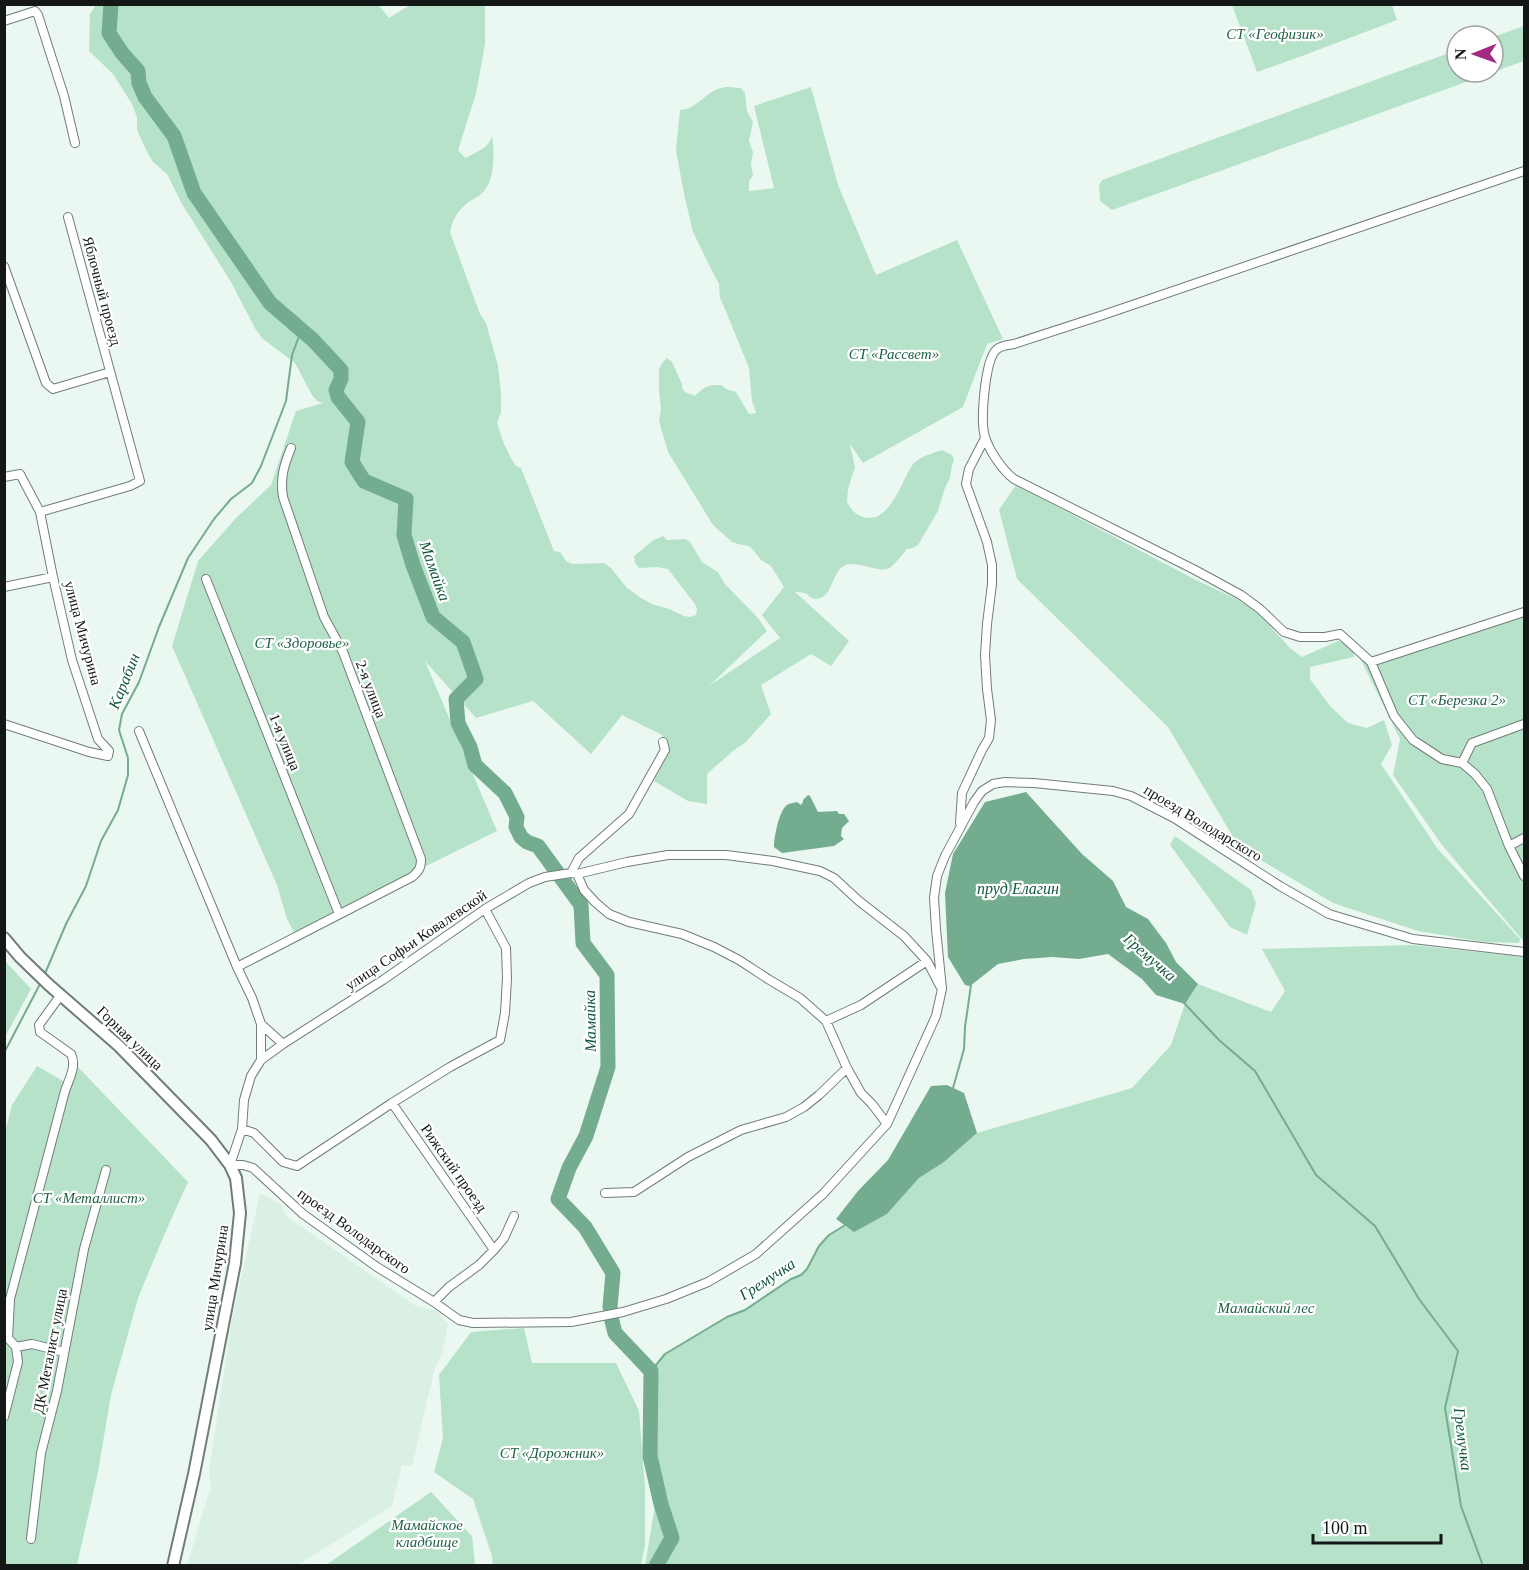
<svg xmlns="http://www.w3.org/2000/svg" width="1529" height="1570" viewBox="0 0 1529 1570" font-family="Georgia,serif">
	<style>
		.built { fill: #daf0e4 }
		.green { fill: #b6e2ca }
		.water { fill: #74ac8f }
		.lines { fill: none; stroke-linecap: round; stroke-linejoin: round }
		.stream { stroke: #74ac8f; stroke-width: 2 }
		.river { stroke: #74ac8f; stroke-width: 15 }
		.minor-casing { stroke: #717d77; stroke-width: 10 }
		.tertiary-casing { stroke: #717d77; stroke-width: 14 }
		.minor { stroke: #fff; stroke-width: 8 }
		.tertiary { stroke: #fff; stroke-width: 10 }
		.labels { text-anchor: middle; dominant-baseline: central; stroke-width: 4.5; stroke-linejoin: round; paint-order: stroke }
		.park-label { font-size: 15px; font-style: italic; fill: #1f6245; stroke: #fff }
		.street-label { font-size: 15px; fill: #131715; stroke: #fff }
		.water-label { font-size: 16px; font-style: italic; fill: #12583c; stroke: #fff }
	</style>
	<rect width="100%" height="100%" fill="#ebf8f1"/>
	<path class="built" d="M260,1193L281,1204L286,1216L416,1306L437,1311L448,1324L441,1357L435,1367L412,1466L402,1465L392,1506L298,1565H187L211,1486L209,1470L232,1319Z"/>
	<path class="green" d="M378,4L389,18L410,5H485V44L476,94L458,150L465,158C468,157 485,148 487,145C489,143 491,139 492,136C495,152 495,183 481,194C477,198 470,200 465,205C457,212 452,221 450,232L480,314L486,323L498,366L501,393V412L497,423L504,444L512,460L516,466L521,468L554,551L560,552L567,562L573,564L604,563L611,568L626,587L641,598L652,604L669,609L684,616L690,617L696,615L697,609L695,604L668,569L657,567L639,568L635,563L634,556C645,548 649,541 663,536L667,540L685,539L690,542L702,562L718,572L724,583L758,618L767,631L709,686L780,638L762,615L784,587L771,566L761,560L754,551L749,546L738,544L732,542L713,525L668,452L659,421L661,409L659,391V369L662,363L667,358L672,362L682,384V388L685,392L695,396C705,386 708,385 721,385L726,389L736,392L749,414L756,413L752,401L749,368L725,309L720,298L719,284L710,267L693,232L684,194L676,150L680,110C697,110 705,91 722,88C727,86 735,88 741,88L745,93L747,111L753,122L749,141L753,152L751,164L753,176L749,181V191L774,188L754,106L811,87L838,185L876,275L957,240L1003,339L987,344L963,407L863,463L850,444L855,467L848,489L847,502C851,509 855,515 863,517C890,525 901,481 913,464C919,457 933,453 942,450L952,455L954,460L952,466L950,478L945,488L938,511L918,545L913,548L907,549C886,574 891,572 860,565C856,565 850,563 846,565C831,570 834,598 816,599C810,599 809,594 804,593C801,592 798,592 795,592L849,641L831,666L811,654L761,685L771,714L745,743L734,750L707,774V804L688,801L654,781L667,753L662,735L622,715L591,754L533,701L476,718L425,661L497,831L412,873L295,934L287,919L277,885L172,646L198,561L236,518L271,485L296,411L323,403L317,401L312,395L295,363L263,339L256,330L231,282L182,204L167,174L153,162L147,152L137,130V117L132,104L113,74L89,51L90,14L96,5Z
		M1232,5H1392L1397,20L1302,56L1257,72Z
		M1524,26V61L1112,210L1100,201L1099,185L1102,180L1457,50V72H1493V37Z
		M1016,485L1194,579L1239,600L1258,613L1290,648L1302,657L1338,641L1345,644L1354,652V657L1310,667V679L1330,706L1348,723L1367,728L1384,720L1392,745L1381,764L1437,848L1520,939L1519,943L1484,942L1418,931L1333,903L1239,847L1168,727L1017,579L999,510Z
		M1524,607V942L1442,845L1393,775L1400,739L1361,660Z
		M1175,836L1251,890L1256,903L1247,935L1230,927L1170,845Z
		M1412,945L1524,957V1565L645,1566L655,1505L653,1371L665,1354L727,1317L745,1310L791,1279L801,1275L807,1269L819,1246L829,1235L846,1226L854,1231L887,1214L919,1178L944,1162L977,1133L1132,1088L1171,1045L1185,1004L1198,984L1271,1012L1285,991L1262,949Z
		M5,961L31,989L5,1037Z
		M37,1066L70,1085L77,1066L188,1182L165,1233L138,1298L111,1395L98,1472L77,1565L5,1566V1132L12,1105Z
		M524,1328L532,1363H616L639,1411L645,1488V1546L641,1565H493L492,1556L473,1499L434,1472L443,1438L439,1375L471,1332Z
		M431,1492L472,1536L475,1565H326Z"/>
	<path class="water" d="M1026,792L1082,854L1113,881L1126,907L1148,919L1166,943L1176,962L1198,984L1185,1004L1156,995L1142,979L1108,954L1079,959L1053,957L1024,959L998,964L970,986L965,985L948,957L945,893L953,854L985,802Z
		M808,795L810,796L818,812L837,811L839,814H844L849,821L842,828L841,836L844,839L834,846L782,853L774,847C774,837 779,811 787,805C790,803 794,803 797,802L801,805L803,802V800Z
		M947,1085L964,1093L977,1133L944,1162L919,1178L887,1214L854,1232L836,1219L858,1191L888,1160L931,1086Z"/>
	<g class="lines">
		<path class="stream" d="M44,976L66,924L86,886L101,841L118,810L128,775V758L119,730L122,714L139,682L159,627L188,558L214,519L231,499L252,483L261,466L286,401L292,355L301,331
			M1184,1003L1219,1040L1255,1071L1316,1175L1375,1226L1419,1299L1458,1351L1445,1408L1461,1506L1483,1566
			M4,1053L40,984
			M953,1088L964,1049L965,1027L971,985
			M651,1371L665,1354L727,1317L745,1310L791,1279L801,1275L807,1269L819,1246L829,1235L847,1224"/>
		<path class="river" d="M111,4L109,33L122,53L138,71L139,83L145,97L174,136L194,193L270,303L313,340L341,370V379L336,390L338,397L358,422L352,462L364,481L406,499L404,535L413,565L433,617L463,642L476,679L456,699L458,723L470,747L475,765L505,793L517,817L516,827L521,837L527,842L538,846L581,905L583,943L607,975L608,1067L586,1136L569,1168L558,1199L585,1227L613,1273L610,1307
			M612,1321L615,1333L651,1371L650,1456L661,1504L672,1538L656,1566"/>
		<g class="minor-casing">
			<path id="minor" d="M4,21L35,11L38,15L64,96L75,143
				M1524,171L1103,315L1014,344C1008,345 1001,345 996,350C985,361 980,421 985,437C989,450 1002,470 1014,479L1195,570L1241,595L1260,609L1284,632L1300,637H1325L1340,634L1371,662L1394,716L1413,740L1442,759L1462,763L1475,774L1487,789L1509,846L1524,876
				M4,266L46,383L53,389L110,372
				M4,477L20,474L40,512L53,577L72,660L98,739L109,751L108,756L89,752L4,724
				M40,512L130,486L140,481L68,217
				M206,579L339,914
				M4,587L53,577
				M1371,662L1524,612
				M139,731L237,967L252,998L261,1024V1060L251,1076L244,1100L242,1129L230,1165H243L253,1168L303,1214L377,1267L434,1302L449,1287L479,1265L494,1250L504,1238L514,1216
				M1462,763L1472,743L1524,724
				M960,823L962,793L982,750L989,738L991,720L987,689L985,655L987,624L992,584V565L987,542L966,484L969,469L985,438
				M1509,846L1524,838
				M571,873L577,874L627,862L668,855H726L773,861L820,871L834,878L859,901L904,936L927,961L940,986
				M577,874L584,890L595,902L609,914L629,922L682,934L714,947L739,960L768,979L800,998L826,1021L847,1068L861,1093L872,1104L887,1124
				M237,967L412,877C419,871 421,868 421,859L343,652L324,617L283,497C280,478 284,465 291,448
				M826,1021L861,1005L927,961
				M261,1024L283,1044
				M261,1060L283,1044L383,980L485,909L529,883L545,877L571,873L579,858L629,814L665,750L663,742
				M392,1103L494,1250
				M242,1129L254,1133L283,1162L297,1166L392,1103L450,1067L500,1040L505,1013L507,978L506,948L485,909
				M605,1193L634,1192L688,1157L741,1130L786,1117L804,1107L819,1095L847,1068
				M434,1302L459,1320L473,1323L571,1322L623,1312L666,1299L708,1282L756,1254L823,1194L887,1124L936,1016L942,989L936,929L934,898L937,876L945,856L974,802L982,791L993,784L1005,782L1034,783L1113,791L1131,796L1174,818L1280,886L1329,914L1413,939L1524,952
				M16,1347L32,1344L64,1352
				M4,1417L18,1362L16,1347L8,1338L10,1299L65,1091C69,1079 77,1066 71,1054L40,1032L39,1025L60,996
				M31,1539L41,1453L57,1391L84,1249L106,1170"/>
		</g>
		<g class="tertiary-casing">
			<path id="tertiary" d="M4,938L20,957L49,985L119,1046L211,1140L230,1165L236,1178L240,1213L235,1263L194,1474L173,1566"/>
		</g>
		<use href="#minor" class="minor"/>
		<use href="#tertiary" class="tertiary"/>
	</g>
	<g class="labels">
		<g class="park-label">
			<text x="1275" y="34">СТ «Геофизик»</text>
			<text x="894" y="354">СТ «Рассвет»</text>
			<text x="302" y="643">СТ «Здоровье»</text>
			<text x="1457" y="700">СТ «Березка 2»</text>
			<text x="89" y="1198">СТ «Металлист»</text>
			<text x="1266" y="1308">Мамайский лес</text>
			<text x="552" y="1453">СТ «Дорожник»</text>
			<text x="427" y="1525">Мамайское<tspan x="427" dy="17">кладбище</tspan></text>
		</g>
		<g class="street-label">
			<text transform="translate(102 291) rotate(75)">Яблочный проезд</text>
			<text transform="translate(83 633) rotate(75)">улица Мичурина</text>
			<text transform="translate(371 689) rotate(69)">2-я улица</text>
			<text transform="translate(285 742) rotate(68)">1-я улица</text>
			<text transform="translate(1203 823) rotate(31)">проезд Володарского</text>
			<text transform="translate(416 940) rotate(-34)">улица Софьи Ковалевской</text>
			<text transform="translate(130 1038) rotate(44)">Горная улица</text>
			<text transform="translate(454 1168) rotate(55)">Рижский проезд</text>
			<text transform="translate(354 1231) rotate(36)">проезд Володарского</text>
			<text transform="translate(215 1278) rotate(-81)">улица Мичурина</text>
			<text transform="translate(50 1351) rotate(-79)">ДК Металист улица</text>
		</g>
		<g class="water-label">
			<text transform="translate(435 571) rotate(70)">Мамайка</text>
			<text transform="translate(124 681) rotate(-68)">Карабин</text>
			<text x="1018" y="888">пруд Елагин</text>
			<text transform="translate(1150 957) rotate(41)">Гремучка</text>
			<text transform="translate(590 1021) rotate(-91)">Мамайка</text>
			<text transform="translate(767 1279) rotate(-33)">Гремучка</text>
			<text transform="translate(1463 1439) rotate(83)">Гремучка</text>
		</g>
	</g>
	<rect width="1529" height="1570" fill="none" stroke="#131715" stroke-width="12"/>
	<g transform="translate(1475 54) rotate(269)"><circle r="28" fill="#ffffff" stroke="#a1a2a1" stroke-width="1.5"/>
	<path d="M0-4.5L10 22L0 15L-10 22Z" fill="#a32a81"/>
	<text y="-9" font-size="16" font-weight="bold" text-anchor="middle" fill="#131715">N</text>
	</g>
	<path d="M1313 1534v9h128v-9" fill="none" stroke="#131715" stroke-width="3"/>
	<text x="1322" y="1534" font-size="18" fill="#131715" stroke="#ffffff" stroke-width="4.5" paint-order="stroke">100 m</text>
</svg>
